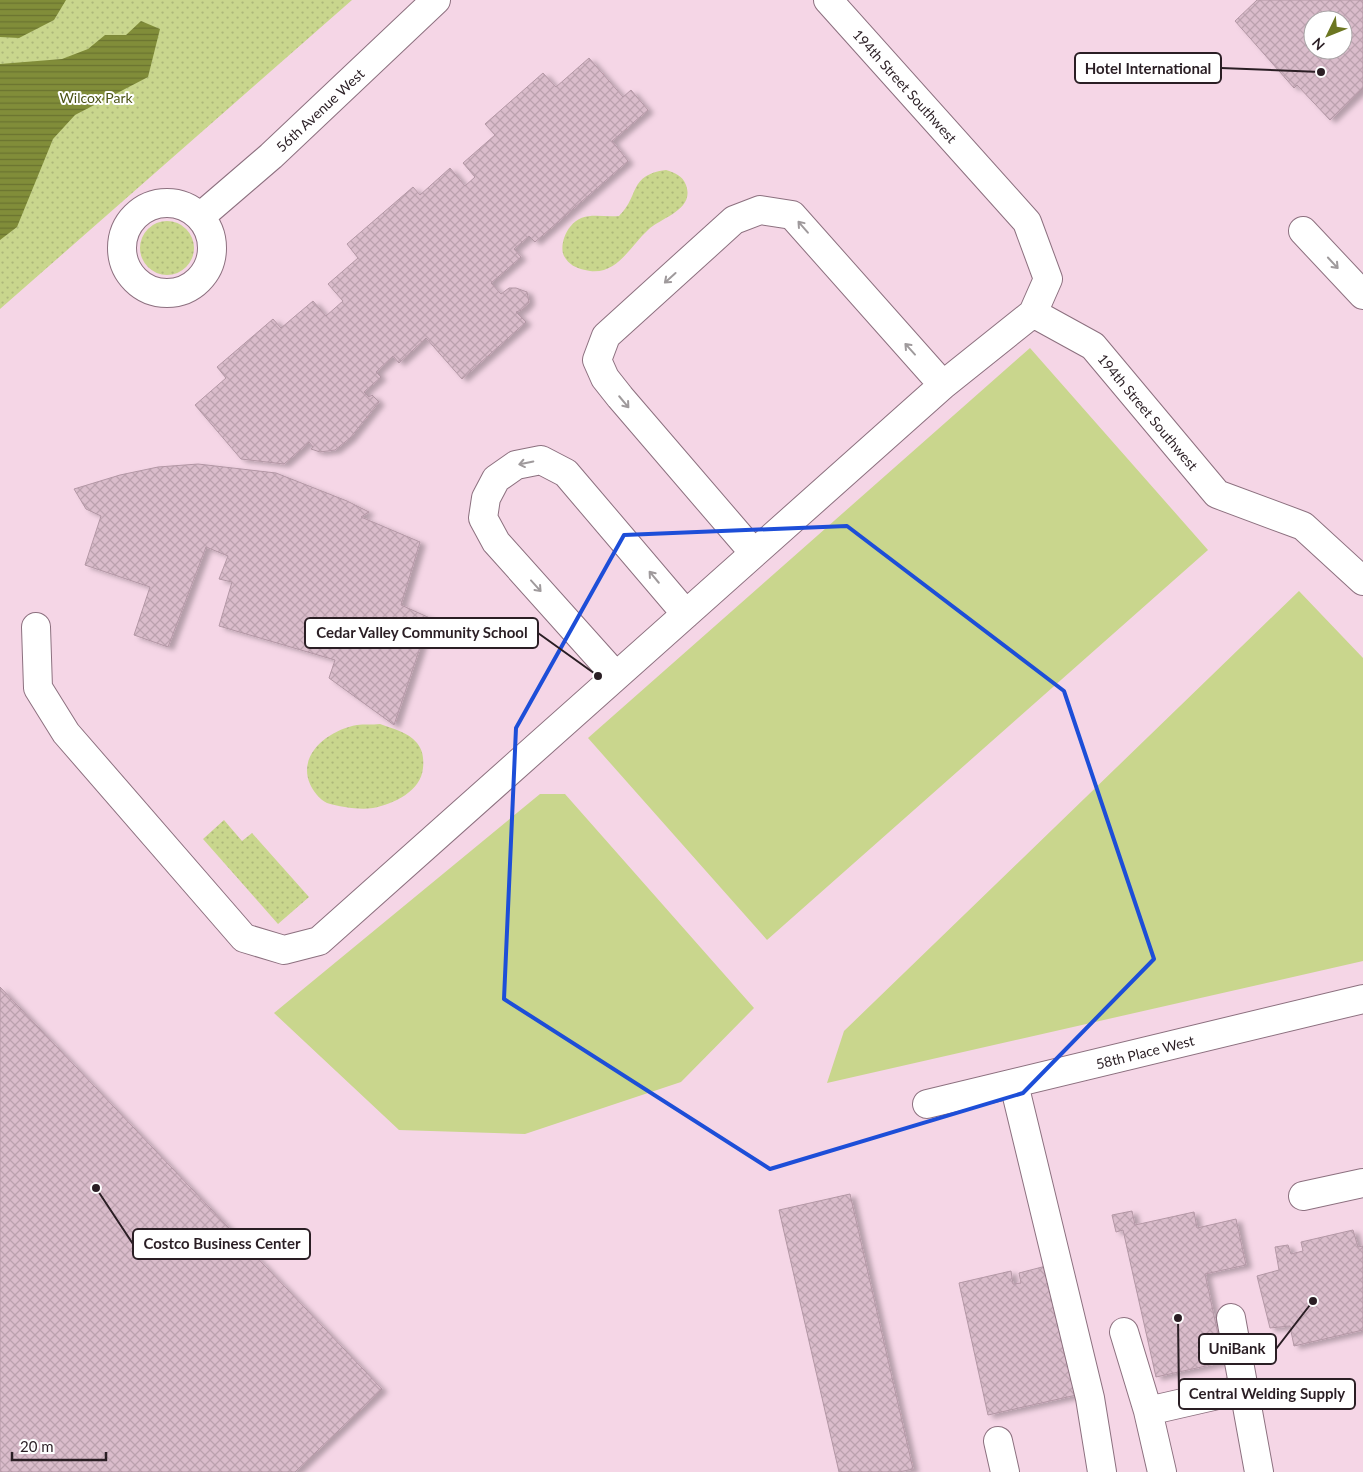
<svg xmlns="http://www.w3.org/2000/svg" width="1363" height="1472" viewBox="0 0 1363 1472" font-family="Lato,sans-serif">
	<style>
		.green { fill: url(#green-dots) }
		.pitch { fill: #c9d68d }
		.water { fill: url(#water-rules) }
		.building { fill: url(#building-cross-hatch); stroke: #b397a5; fill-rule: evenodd; filter: url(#shadow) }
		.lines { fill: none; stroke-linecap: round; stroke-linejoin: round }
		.minor-casing { stroke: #8c707f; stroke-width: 30 }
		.minor { stroke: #fff; stroke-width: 28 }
		.oneway { stroke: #9f9a9c }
		.marked { fill: none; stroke: #1d4ed8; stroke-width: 4; stroke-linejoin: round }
		.labels { text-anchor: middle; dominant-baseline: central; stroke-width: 4; stroke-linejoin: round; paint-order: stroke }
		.street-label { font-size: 14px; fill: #2a1e24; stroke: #fff }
		.park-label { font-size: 14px; fill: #4c5417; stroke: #fff }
		.leader { fill: none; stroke: #2a1e24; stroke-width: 2 }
		.callout-dot { fill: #2a1e24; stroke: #fff; stroke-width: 2 }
		.callout { fill: #fff; stroke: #2a1e24; stroke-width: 2 }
		.callout-label { font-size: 15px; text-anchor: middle; font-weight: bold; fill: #2a1e24 }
	</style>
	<defs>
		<pattern id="green-dots" width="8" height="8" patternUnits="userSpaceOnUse" patternTransform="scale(1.25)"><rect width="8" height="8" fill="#c9d68d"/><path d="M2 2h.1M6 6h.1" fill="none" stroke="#adb77a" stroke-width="1.8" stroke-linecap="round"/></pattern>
		<pattern id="water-rules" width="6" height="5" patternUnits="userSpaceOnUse" patternTransform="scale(1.25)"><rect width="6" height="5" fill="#818d39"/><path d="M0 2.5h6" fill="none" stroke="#6a7330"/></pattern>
		<pattern id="building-cross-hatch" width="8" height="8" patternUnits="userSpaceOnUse" patternTransform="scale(1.25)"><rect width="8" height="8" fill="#dabccb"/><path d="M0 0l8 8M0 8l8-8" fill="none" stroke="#bba1ae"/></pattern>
		<filter id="shadow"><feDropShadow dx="5.5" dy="3" stdDeviation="2.5" flood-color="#0004"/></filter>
	</defs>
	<rect width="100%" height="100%" fill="#f5d6e6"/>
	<path class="green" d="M0,0H352L0,309Z
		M666,170C675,173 682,175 686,185C695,210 662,217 648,230C629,247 616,278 585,270C576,268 569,265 564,256C560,248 564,234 570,227C583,210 601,218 619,216C640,196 628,175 666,170Z
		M140 248a27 27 0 1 1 54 0a27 27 0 1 1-54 0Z
		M380,724C393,729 408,732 417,743C423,750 424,760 423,768C421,791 394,804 373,808C359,810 341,807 327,803C320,800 313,791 310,784C297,754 329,730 357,725C364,724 372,725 380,724Z
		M224,820L242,841L252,833L309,897L278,924L203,839Z"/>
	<path class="pitch" d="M1030,348L1208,550L767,940L588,738Z
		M1299,591L1363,658V961L827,1083L844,1031Z
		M540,794H565L754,1008L681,1082L525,1134L399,1130L274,1013Z"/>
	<path class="water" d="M0,0H66L54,20L19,38L0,37Z
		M141,21L160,29L148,77L75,115L53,139L17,227L0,240V64L62,59L88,49L105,35H126Z"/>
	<path class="building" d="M1257,0H1363V88L1330,120L1297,85L1294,88L1235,21ZM1313,20H1343V50H1313Z
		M589,58L623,97L631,90L648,110L612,141L628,161L535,242L529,236L514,249L521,257L491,283L501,294L509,288H516L527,292L529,302L522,310L516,312L526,322L462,379L426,338L399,363L393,356L376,372L381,377L364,392L369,397L372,395L379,402L350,438L335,450L320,452L311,449L313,447L309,442L284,464L241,459L195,405L226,378L217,367L273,319L281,328L313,301L326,316L343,301L328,284L358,258L347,244L413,187L420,195L450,168L465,186L475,177L463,163L495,135L485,124L543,73L556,87Z
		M198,464L276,473L347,501L369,512L361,517L420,542L401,605L430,618L394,725L329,678L335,660L219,626L232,582L219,579L228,556L206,547L168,647L134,635L150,587L85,565L101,516L86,509L74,489L120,475L158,467Z
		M0,987L382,1389L295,1472H0Z
		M850,1194L913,1469L899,1472H839L779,1210Z
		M1132,1211L1135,1225L1194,1212L1197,1228L1236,1219L1246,1265L1205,1274L1224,1362L1156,1377L1123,1230L1116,1232L1112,1215Z
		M1353,1230L1358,1247L1363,1246V1330L1294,1346L1290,1326L1270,1328L1257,1276L1279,1270L1275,1247L1288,1245L1291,1254L1303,1251L1301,1242Z
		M1046,1266L1081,1394L988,1415L959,1283L1011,1271L1013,1284L1021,1283L1019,1273Z"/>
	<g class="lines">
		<g class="minor-casing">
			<path id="minor" d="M828,0L1027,222L1048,279L1033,313L1093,346L1217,494L1303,526L1363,581
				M122 248a45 45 0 1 1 90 0a45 45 0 1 1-90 0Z
				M200,217L271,156L436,0
				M1303,231L1363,295
				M754,553L620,397L605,378L597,360L606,336L734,220L760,210L792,215L943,385
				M36,627L38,688L66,733L244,938L284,950L319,941L943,385L1033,313
				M616,676L496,542L483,518L486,498L496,479L516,465L541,460L566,473L686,614
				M1014,1084L1090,1398L1102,1472
				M927,1104L1363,999
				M1303,1196L1363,1183
				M1231,1318L1259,1472
				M1124,1332L1148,1411L1162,1472
				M1148,1411L1244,1389
				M998,1441L1005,1472"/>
		</g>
		<use href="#minor" class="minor"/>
	</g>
	<defs><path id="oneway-shaft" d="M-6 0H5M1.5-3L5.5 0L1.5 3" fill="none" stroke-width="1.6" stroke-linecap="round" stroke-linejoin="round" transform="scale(1.25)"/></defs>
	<g class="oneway">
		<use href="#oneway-shaft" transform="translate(803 227) rotate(-131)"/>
		<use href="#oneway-shaft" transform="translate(1333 263) rotate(47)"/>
		<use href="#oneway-shaft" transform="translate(670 278) rotate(138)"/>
		<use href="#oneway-shaft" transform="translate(910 349) rotate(-132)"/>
		<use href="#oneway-shaft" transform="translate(624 402) rotate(50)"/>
		<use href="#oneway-shaft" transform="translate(526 463) rotate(168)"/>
		<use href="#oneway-shaft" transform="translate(654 577) rotate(-130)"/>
		<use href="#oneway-shaft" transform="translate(536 586) rotate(48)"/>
	</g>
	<path class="marked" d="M847,526L1064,691L1154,959L1023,1093L770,1169L504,999L516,728L624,535Z"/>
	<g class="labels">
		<g class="street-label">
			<text transform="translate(905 86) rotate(48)">194th Street Southwest</text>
			<text transform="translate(320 110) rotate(-43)">56th Avenue West</text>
			<text transform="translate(1148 412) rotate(50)">194th Street Southwest</text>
			<text transform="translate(1145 1052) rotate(-14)">58th Place West</text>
		</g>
		<g class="park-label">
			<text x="96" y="97">Wilcox Park</text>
		</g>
	</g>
	<path class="leader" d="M1321 72L1221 68M598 676L538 633M96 1188L133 1244M1313 1301L1276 1349M1178 1318L1179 1394"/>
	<g class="callout-dot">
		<circle cx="1321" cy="72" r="5"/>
		<circle cx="598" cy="676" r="5"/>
		<circle cx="96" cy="1188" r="5"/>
		<circle cx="1313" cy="1301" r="5"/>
		<circle cx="1178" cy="1318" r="5"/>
	</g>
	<g class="callout">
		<rect x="1075" y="53" width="146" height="30" rx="5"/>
		<rect x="305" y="618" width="233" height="30" rx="5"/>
		<rect x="133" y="1229" width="177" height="30" rx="5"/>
		<rect x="1199" y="1334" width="77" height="30" rx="5"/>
		<rect x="1179" y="1379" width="176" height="30" rx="5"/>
	</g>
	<g class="callout-label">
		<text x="1148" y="74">Hotel International</text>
		<text x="422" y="638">Cedar Valley Community School</text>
		<text x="222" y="1249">Costco Business Center</text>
		<text x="1237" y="1354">UniBank</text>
		<text x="1267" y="1399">Central Welding Supply</text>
	</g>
	<g transform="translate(1328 35) rotate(227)"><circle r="24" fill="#ffffff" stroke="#aaa5a7"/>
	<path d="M0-4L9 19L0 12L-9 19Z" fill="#6c7621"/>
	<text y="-8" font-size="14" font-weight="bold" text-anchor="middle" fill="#2a1e24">N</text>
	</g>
	<path d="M12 1452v8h94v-8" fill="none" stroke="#2a1e24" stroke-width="2.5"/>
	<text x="20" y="1452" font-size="15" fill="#2a1e24" stroke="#ffffff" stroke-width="4" paint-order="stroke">20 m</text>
</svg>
